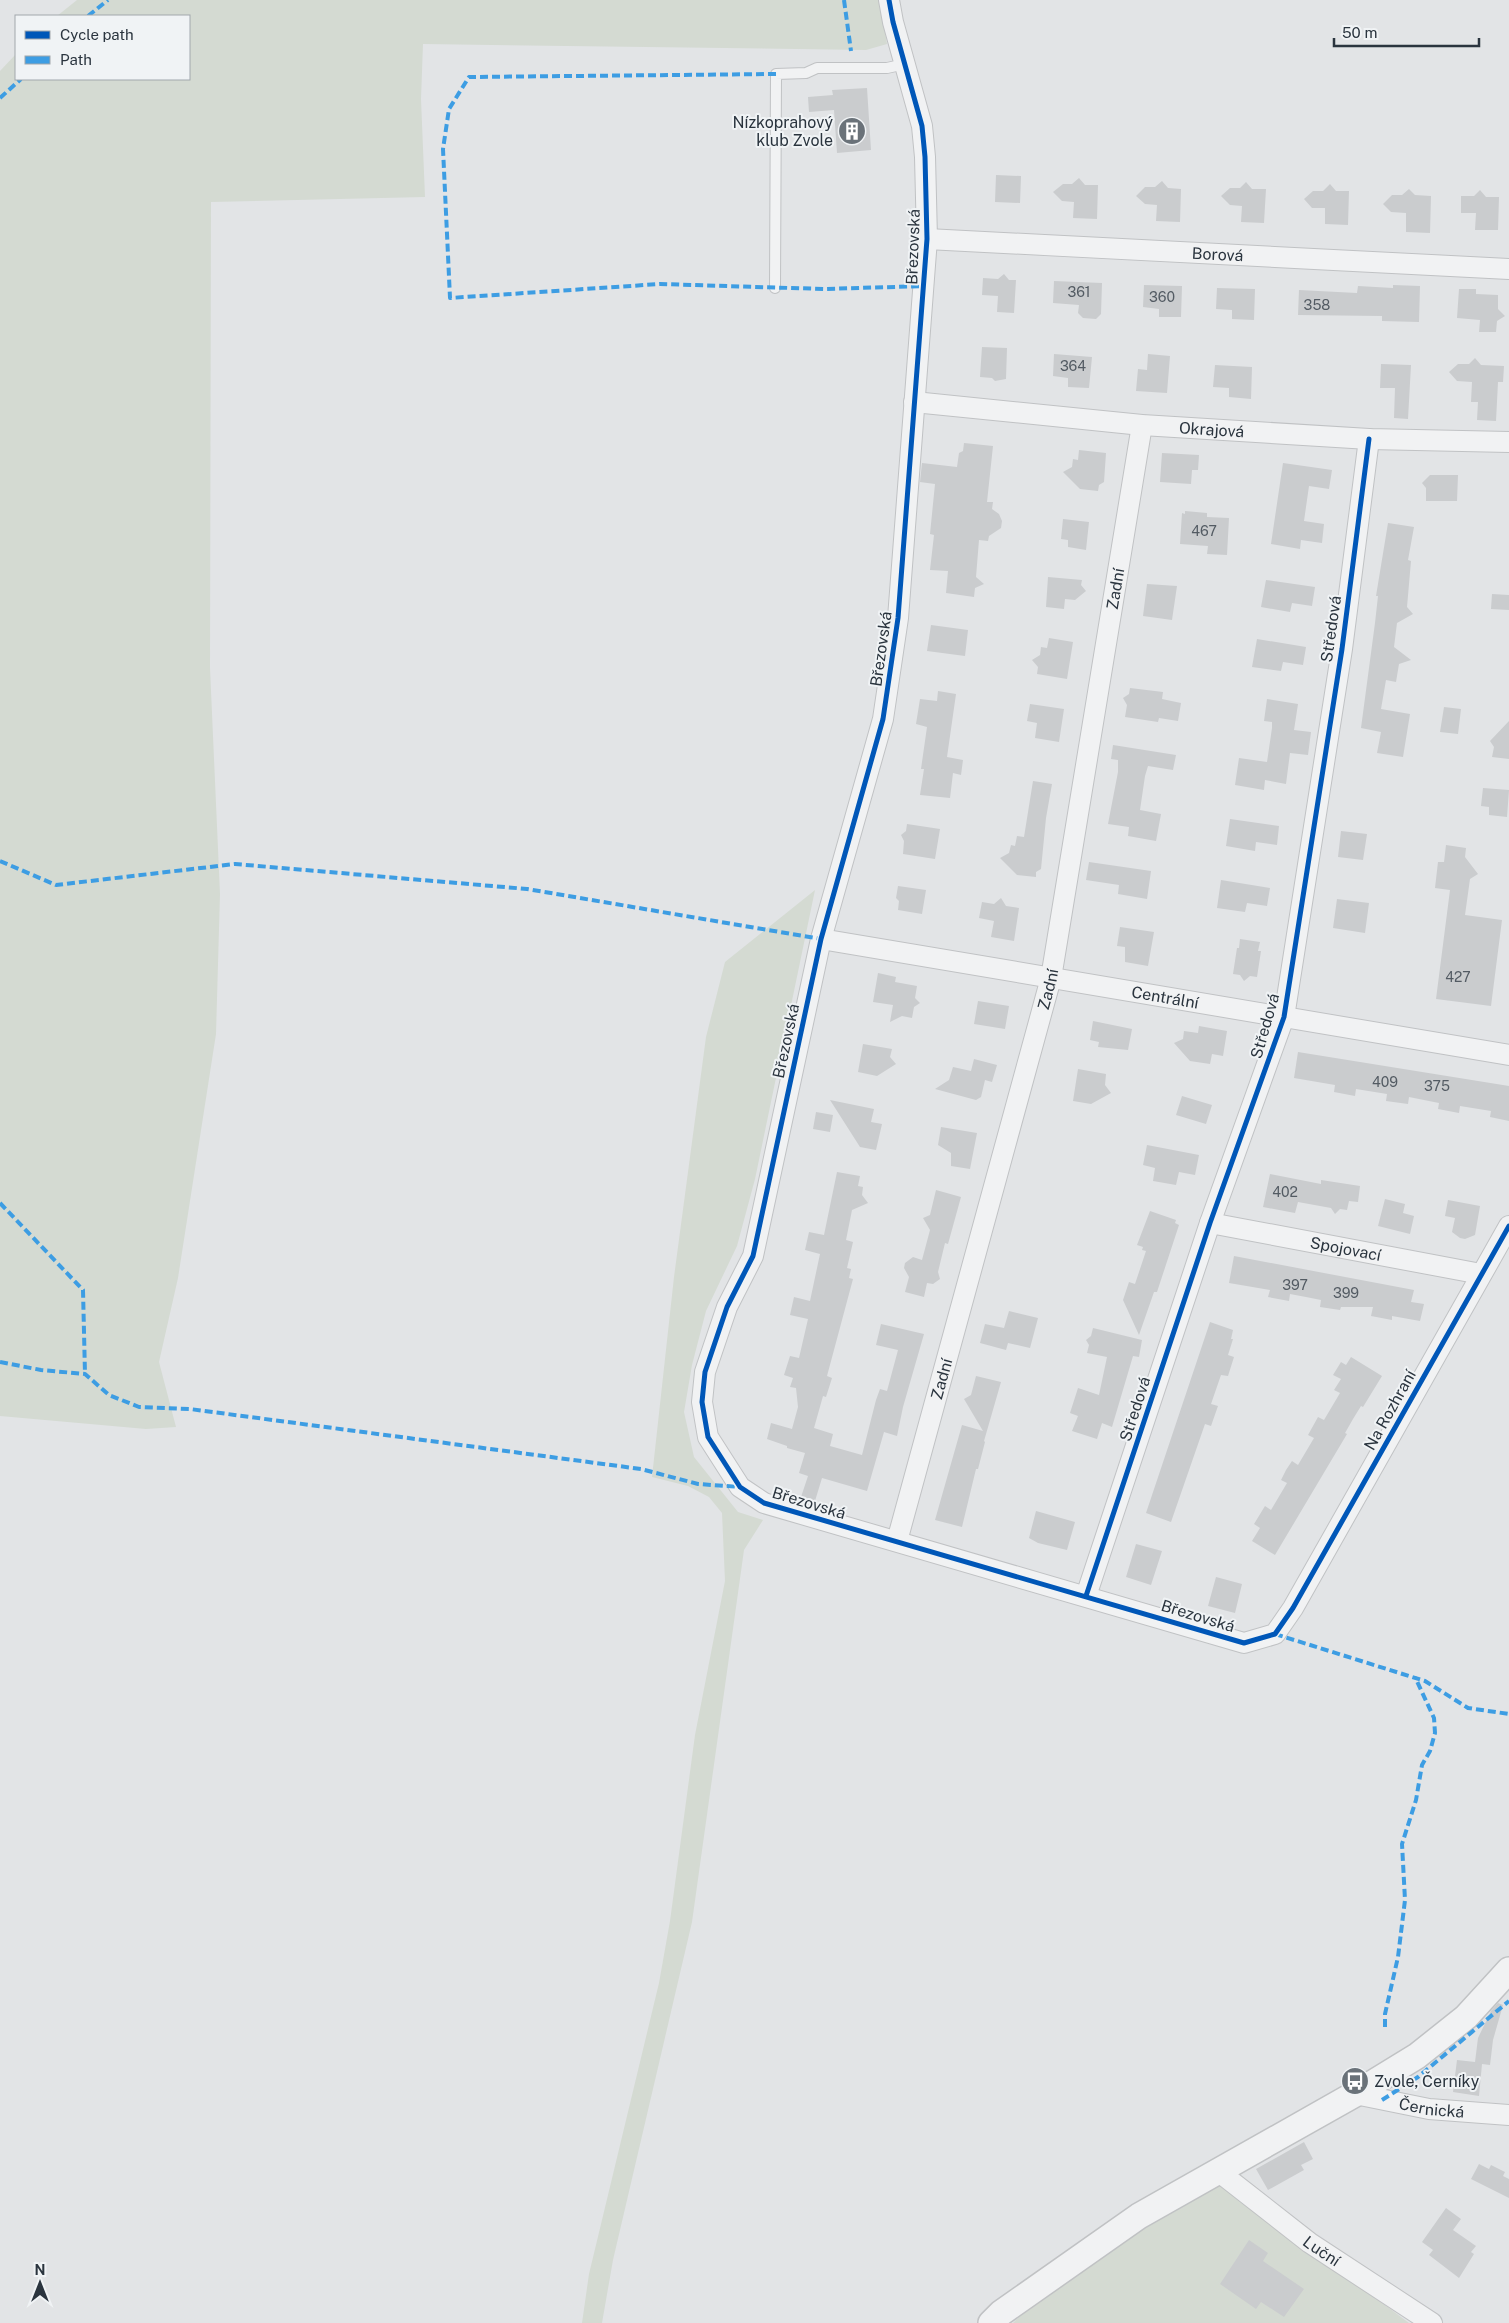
<svg xmlns="http://www.w3.org/2000/svg" width="1509" height="2323" viewBox="0 0 1509 2323" font-family="'Public Sans',sans-serif">
	<style>
		.green { fill: #d4dad2 }
		.building { fill: #caccce }
		.lines { fill: none; stroke-linecap: round; stroke-linejoin: round }
		.service-casing { stroke: #c0c2c4; stroke-width: 12 }
		.minor-casing { stroke: #c0c2c4; stroke-width: 22 }
		.tertiary-casing { stroke: #c0c2c4; stroke-width: 28 }
		.service { stroke: #f1f2f3; stroke-width: 10 }
		.minor { stroke: #f1f2f3; stroke-width: 20 }
		.tertiary { stroke: #f1f2f3; stroke-width: 25 }
		.quiet { stroke: #3d9de3; stroke-width: 4; stroke-dasharray: 8 4; stroke-linecap: butt }
		.cycleway-casing { stroke: #f0f3f5; stroke-width: 8 }
		.cycleway { stroke: #0057b8; stroke-width: 5 }
		.labels { text-anchor: middle; dominant-baseline: central; stroke-width: 4; stroke-linejoin: round; paint-order: stroke }
		.number-label { font-size: 14px; fill: #535b63 }
		.poi-label { font-size: 16px; fill: #2a343e; stroke: #f0f3f5; text-anchor: end }
		.street-label { font-size: 16px; fill: #2a343e; stroke: #f0f3f5 }
	</style>
	<rect width="100%" height="100%" fill="#e2e4e6"/>
	<path class="green" d="M77,0H880L887,44L866,50L423,44L421,99L425,197L211,202L210,668L220,894L216,1034L178,1278L159,1362L176,1427L146,1429L0,1416V71L16,54V79H189V16H57Z
		M815,890L755,1179L737,1246L706,1311L692,1365L684,1412L694,1457L738,1512L763,1520L744,1550L692,1922L613,2260L602,2323H582L589,2274L659,1983L670,1921L695,1735L725,1581L722,1513L709,1497L688,1486L652,1477L674,1277L706,1037L725,962Z
		M1221,2182L1409,2323H1013L1020,2316L1127,2239Z"/>
	<path class="building" d="M867,88L871,150L837,153L834,110L809,112L808,97L833,95L832,90Z
		M996,175L1021,176L1020,203L995,202Z
		M1079,178L1085,185H1098L1097,219L1073,218L1074,202L1062,201L1053,192L1063,184H1072Z
		M1162,181L1168,188L1181,189L1180,222L1156,221L1157,205L1145,204L1136,196L1145,187H1155Z
		M1246,182L1252,189H1266L1264,223L1241,222L1242,206L1230,205L1221,196L1230,188H1240Z
		M1330,184L1336,191H1349L1348,225L1325,224V208H1312L1304,199L1313,191H1323Z
		M1409,189L1415,195L1431,196L1430,233L1406,232V213L1391,212L1383,204L1392,195H1402Z
		M1480,190L1486,197H1499L1498,230H1475L1476,213H1461V196H1474Z
		M1004,274L1009,280H1016L1014,313L997,312L998,296L982,295L983,278L998,279Z
		M1054,281L1102,283L1101,314L1096,319L1083,318L1078,313L1079,305L1053,303Z
		M1144,285L1182,286L1181,317H1159V309L1143,307Z
		M1393,285L1420,286L1419,322L1382,321V316L1298,315L1299,290L1357,293L1358,286L1393,288Z
		M1217,288L1255,289L1254,320L1232,319V310L1216,309Z
		M1459,289H1476V294L1498,295V309L1505,316L1497,321L1496,332H1479L1480,320L1457,318Z
		M982,347L1007,348L1006,379L995,381L992,378L980,377Z
		M1054,354L1092,357L1089,388L1068,387V378L1053,376Z
		M1148,354L1170,356L1167,393L1136,391L1138,369L1147,370Z
		M1475,358L1481,365L1504,366L1503,382H1498L1496,421L1477,420L1478,402H1471L1472,382L1457,381L1449,372L1458,364H1469Z
		M1381,364L1411,365L1408,419L1394,418L1395,388H1380Z
		M1215,365L1252,367L1251,399L1229,397V388L1213,387Z
		M964,443L993,446L987,502H993L992,509L999,514L1002,521L1001,528L989,536L988,541L979,540L976,577L984,584L975,588L974,597L946,593L948,571L930,570L934,535L930,534L935,484L920,482L922,463L957,467L959,453L963,451Z
		M1079,450L1106,453L1104,482L1099,485L1098,491L1080,489L1063,472L1072,467L1073,459L1078,460Z
		M1162,453L1199,455L1198,470H1192L1191,484L1160,482Z
		M1283,463L1332,470L1329,489L1309,486L1304,521L1324,524L1322,543L1301,540L1300,549L1271,544Z
		M1430,475H1458L1457,501H1426V488L1422,483Z
		M1185,511L1207,513V517L1229,518L1227,555L1207,554L1208,546L1180,544L1182,513L1185,514Z
		M1063,519L1089,522L1086,550L1068,547V540L1061,539Z
		M1388,523L1414,527L1408,560L1411,561L1407,607L1413,614L1397,623L1394,647L1411,660L1399,664L1396,682L1386,680L1381,709L1410,714L1403,757L1377,753L1381,732L1361,728L1375,623L1378,596H1376Z
		M1048,577L1082,580L1081,585L1086,591L1075,600L1065,599L1064,609L1046,607Z
		M1266,580L1315,587L1312,606L1292,603L1290,612L1261,607Z
		M1147,584L1177,586L1172,620L1143,616Z
		M1492,594L1509,595V610L1491,609Z
		M931,625L968,630L965,656L927,651Z
		M1049,638L1073,642L1067,679L1037,674L1038,667L1032,660L1040,655L1041,647L1047,648Z
		M1257,639L1306,647L1303,665L1283,662L1281,671L1252,667Z
		M1130,688L1163,692L1162,699L1181,703L1178,721L1159,718L1158,722L1125,717L1127,705L1123,698L1129,694Z
		M938,691L956,694L947,757L963,760L961,775L953,773L950,798L920,795L924,769H921L927,727L916,724L920,699L937,701Z
		M1267,699L1298,704L1294,730L1311,732L1308,755L1290,753L1286,784L1265,780L1264,790L1235,785L1239,758L1267,762L1272,728V722L1264,721Z
		M1030,704L1064,709L1059,742L1035,738L1037,723L1027,721Z
		M1444,707L1461,709L1458,734L1440,732Z
		M1509,721V759L1492,757L1494,747L1490,741Z
		M1113,745L1176,755L1173,770L1148,766L1145,776L1140,810L1161,814L1156,841L1128,836L1129,827L1108,824L1118,772V760L1111,759Z
		M1033,781L1052,784L1046,818L1041,869L1036,872V877L1017,875L1000,858L1009,853L1011,845L1015,846L1017,836L1024,837Z
		M1483,788L1509,790L1507,817L1489,815V807L1481,806Z
		M1230,819L1279,826L1277,845L1256,842L1255,851L1226,846Z
		M907,824L940,829L935,859L903,854L904,841L901,835L906,831Z
		M1341,831L1367,834L1363,860L1338,857Z
		M1446,845L1466,848L1465,857L1478,874L1470,879L1465,915L1502,920L1491,1006L1436,999L1450,890L1435,888L1438,862H1444Z
		M1089,862L1151,871L1147,899L1118,894L1119,885L1086,880Z
		M1221,880L1270,888L1267,906L1247,903L1245,912L1217,908Z
		M898,886L926,890L922,914L898,910L899,901L896,898Z
		M1001,898L1006,906L1019,908L1014,941L991,937L994,921L979,918L982,902L994,904Z
		M1337,899L1369,903L1365,933L1333,928Z
		M1120,927L1154,932L1148,966L1125,962V947L1117,946Z
		M1240,939L1260,942L1258,951H1261L1257,977L1250,976L1244,981L1240,975L1233,974L1237,948H1239Z
		M878,973L896,977L895,982L917,986L915,998L920,1003L914,1007L912,1018L902,1016L890,1022L893,1005L873,1002Z
		M978,1001L1009,1006L1005,1029L974,1024Z
		M1093,1021L1132,1029L1128,1050L1098,1047L1099,1042L1090,1040Z
		M1199,1026L1227,1031L1223,1056L1212,1054L1210,1064L1190,1061L1174,1043L1183,1039L1184,1031L1198,1033Z
		M863,1044L892,1049L890,1057L896,1064L877,1076L858,1072Z
		M1298,1052L1509,1086V1121L1490,1117L1491,1111L1460,1106L1459,1113L1438,1109L1439,1103L1409,1097L1408,1104L1386,1101L1387,1094L1356,1089L1355,1096L1334,1092L1335,1085L1294,1078Z
		M974,1059L997,1065L992,1082L985,1080L981,1097L976,1100L935,1089L949,1080L953,1067L971,1071Z
		M1078,1069L1106,1074L1105,1085L1111,1093L1091,1104L1073,1101Z
		M1182,1096L1212,1105L1206,1124L1176,1115Z
		M830,1100L874,1109L871,1122L882,1124L876,1150L860,1147Z
		M816,1112L833,1115L830,1132L813,1129Z
		M941,1127L977,1133L970,1169L951,1166V1153L938,1145Z
		M1147,1145L1199,1155L1195,1175L1179,1172L1176,1185L1153,1181L1155,1168L1143,1165Z
		M837,1172L860,1176L858,1186L863,1187L862,1195L868,1203L852,1210L846,1240L853,1242L847,1268L851,1269L849,1278L853,1279L827,1376L832,1378L826,1397L823,1396L814,1428L833,1434L830,1446L862,1455L876,1400L880,1389L887,1391L898,1350L876,1345L881,1324L924,1334L903,1407L897,1436L884,1432L867,1491L822,1478L815,1501L801,1497L808,1476L799,1473L805,1453L787,1448V1446L767,1439L771,1423L792,1429L798,1407L796,1388L790,1387L793,1378L784,1375L790,1356L799,1358L808,1319L790,1315L794,1297L810,1301L820,1254L805,1250L809,1232L824,1235Z
		M1270,1174L1321,1184V1180L1360,1186L1358,1202L1349,1201L1347,1210L1340,1209L1335,1214L1331,1208L1298,1202L1295,1213L1263,1207Z
		M936,1190L961,1197L948,1244L945,1243L938,1272L940,1279L933,1284L927,1283L924,1297L905,1292L909,1277L904,1268L905,1263L913,1257L922,1260L930,1230L923,1218L930,1215Z
		M1385,1199L1405,1204L1403,1213L1414,1216L1410,1234L1378,1226Z
		M1448,1200L1480,1206L1475,1235L1465,1239L1460,1238L1452,1232L1455,1218L1445,1216Z
		M1150,1211L1176,1220L1175,1223L1179,1225L1157,1292H1154L1139,1335L1123,1300L1129,1282L1135,1284L1146,1251L1142,1250L1143,1247L1137,1245Z
		M1234,1256L1414,1290L1411,1302L1424,1304L1420,1321L1392,1316V1320L1371,1316L1373,1307H1341L1340,1310L1320,1307L1321,1300L1306,1297L1290,1294L1289,1301L1268,1297L1270,1290L1229,1283Z
		M1009,1311L1038,1318L1030,1348L1008,1343L1006,1350L980,1343L985,1324L1004,1328Z
		M1210,1322L1233,1330L1231,1339H1233L1228,1355L1234,1357L1228,1376L1221,1375L1211,1404L1218,1406L1211,1426L1205,1424L1171,1522L1146,1513Z
		M1093,1328L1142,1340L1139,1357L1133,1356L1112,1427L1102,1423L1097,1439L1072,1431L1078,1416L1070,1413L1078,1388L1099,1395L1107,1357L1087,1353L1089,1345L1086,1340L1091,1336Z
		M1351,1357L1382,1376L1363,1407L1361,1406L1353,1419L1345,1433L1347,1434L1275,1555L1252,1541L1260,1528L1254,1524L1265,1506L1271,1510L1287,1483L1281,1480L1286,1470L1292,1461L1298,1465L1314,1438L1308,1435L1318,1417L1324,1420L1340,1393L1334,1390L1341,1379L1333,1375L1341,1362L1346,1365Z
		M976,1376L1001,1382L984,1441L985,1442L978,1469H976L962,1527L935,1520L962,1425L983,1431L964,1399L971,1395Z
		M1036,1511L1075,1522L1067,1550L1038,1543L1029,1538Z
		M1136,1544L1162,1551L1151,1585L1126,1577Z
		M1216,1577L1242,1584L1235,1613L1208,1606Z
		M1498,2003L1503,2005L1493,2040L1490,2065L1482,2064L1479,2096L1453,2092L1457,2060L1475,2062L1478,2038L1491,2011Z
		M1304,2142L1313,2159L1301,2165L1304,2170L1268,2190L1256,2169Z
		M1479,2164L1489,2169L1491,2165L1505,2172L1503,2176L1509,2179V2198L1471,2179Z
		M1446,2208L1461,2219L1453,2230L1476,2246L1471,2252L1474,2254L1459,2278L1429,2255L1433,2250L1422,2242Z
		M1249,2240L1268,2253L1263,2261L1304,2289L1284,2317L1261,2302L1256,2309L1220,2284Z"/>
	<g class="lines">
		<g class="service-casing">
			<path id="service" d="M775,288L776,74L806,73L817,68H887L905,64"/>
		</g>
		<g class="minor-casing">
			<g id="minor">
				<path d="M889,0L893,22L922,126L925,157L927,239L898,618L883,719L821,939L753,1256L727,1307L705,1372L702,1402L708,1437L740,1487L764,1503L1244,1643L1275,1634L1293,1608L1509,1226"/>
				<path id="s1" d="M927,239L1509,269"/>
				<path id="s2" d="M914,402L1142,425L1369,439L1509,442"/>
				<path id="s3" d="M821,939L1509,1055"/>
				<path id="s4" d="M1210,1223L1481,1274"/>
				<path id="s5" d="M897,1541L1051,978L1142,425"/>
				<path d="M1086,1596L1210,1223L1284,1017L1342,649L1369,439"/>
				<path id="s6" d="M1355,2094L1429,2109L1509,2115"/>
				<path id="s7" d="M1218,2171L1310,2243L1432,2323"/>
			</g>
		</g>
		<g class="tertiary-casing">
			<path id="tertiary" d="M991,2323L1001,2313L1139,2216L1355,2094L1417,2056L1466,2017L1509,1970"/>
		</g>
		<use href="#service" class="service"/>
		<use href="#minor" class="minor"/>
		<use href="#tertiary" class="tertiary"/>
		<path class="quiet" d="M844,0L851,51
			M88,16L108,0
			M776,74L469,77L449,109L443,149L450,298L660,284L824,289L925,286
			M0,98L21,79
			M0,861L56,885L235,864L527,889L821,939
			M0,1203L83,1290L85,1374
			M0,1362L41,1370L85,1374L109,1395L139,1407L190,1409L641,1469L698,1484L740,1487
			M1275,1634L1425,1681L1468,1708L1509,1714
			M1385,2027V2014L1398,1957L1405,1900L1402,1844L1416,1800L1422,1765L1430,1751L1435,1733L1434,1718L1415,1677
			M1382,2100L1418,2077L1509,2001"/>
		<g class="cycleway-casing">
			<path id="cycleway" d="M889,0L893,22L922,126L925,157L927,239L898,618L883,719L821,939L753,1256L727,1307L705,1372L702,1402L708,1437L740,1487L764,1503L1244,1643L1275,1634L1293,1608L1509,1226
				M1086,1596L1210,1223L1284,1017L1342,649L1369,439"/>
		</g>
		<use href="#cycleway" class="cycleway"/>
	</g>
	<defs>
		<g id="building-disc" transform="scale(1.4375)"><circle r="9.5" fill="#6a7279" stroke="#f0f3f5"/><path d="M-4-6H4V6H1V3H-1V6H-4ZM-2.5-4.3h1.7v1.8h-1.7ZM.8-4.3h1.7v1.8H.8ZM-2.5-1h1.7V.8h-1.7ZM.8-1h1.7V.8H.8Z" fill="#fff"/></g>
		<g id="bus-disc" transform="scale(1.4375)"><circle r="9.5" fill="#6a7279" stroke="#f0f3f5"/><path d="M-5-6H5V4H4V6H2V4H-2V6H-4V4H-5ZM-3.5-4V0h7V-4ZM-3.5 1.2v1.5H-2V1.2ZM2 1.2v1.5H3.5V1.2Z" fill="#fff"/></g>
	</defs>
	<g fill-rule="evenodd">
		<use href="#building-disc" x="852" y="131"/>
		<use href="#bus-disc" x="1355" y="2081"/>
	</g>
	<g class="labels">
		<g class="number-label">
			<text x="1079" y="292">361</text>
			<text x="1162" y="297">360</text>
			<text x="1317" y="305">358</text>
			<text x="1073" y="366">364</text>
			<text x="1204" y="531">467</text>
			<text x="1458" y="977">427</text>
			<text x="1385" y="1082">409</text>
			<text x="1437" y="1086">375</text>
			<text x="1285" y="1192">402</text>
			<text x="1295" y="1285">397</text>
			<text x="1346" y="1293">399</text>
		</g>
		<g class="poi-label">
			<text x="833" y="122">Nízkoprahový<tspan x="833" dy="18">klub Zvole</tspan></text>
			<text x="1374" y="2081" text-anchor="start">Zvole, Černíky</text>
		</g>
		<g class="street-label">
			<text transform="translate(913 247) rotate(-88)">Březovská</text>
			<text stroke="none"><textPath href="#s1" startOffset="291">Borová</textPath></text>
			<text stroke="none"><textPath href="#s2" startOffset="299">Okrajová</textPath></text>
			<text stroke="none"><textPath href="#s5" startOffset="978">Zadní</textPath></text>
			<text transform="translate(1331 629) rotate(-82)">Středová</text>
			<text transform="translate(881 649) rotate(-82)">Březovská</text>
			<text stroke="none"><textPath href="#s5" startOffset="572">Zadní</textPath></text>
			<text stroke="none"><textPath href="#s3" startOffset="349">Centrální</textPath></text>
			<text transform="translate(1265 1026) rotate(-74)">Středová</text>
			<text transform="translate(786 1041) rotate(-78)">Březovská</text>
			<text stroke="none"><textPath href="#s4" startOffset="138">Spojovací</textPath></text>
			<text stroke="none"><textPath href="#s5" startOffset="168">Zadní</textPath></text>
			<text transform="translate(1135 1409) rotate(-72)">Středová</text>
			<text transform="translate(1390 1410) rotate(-61)">Na Rozhraní</text>
			<text transform="translate(809 1503) rotate(17)">Březovská</text>
			<text transform="translate(1198 1616) rotate(17)">Březovská</text>
			<text stroke="none"><textPath href="#s6" startOffset="78">Černická</textPath></text>
			<text stroke="none"><textPath href="#s7" startOffset="131">Luční</textPath></text>
		</g>
	</g>
	<rect x="15" y="15" width="175" height="65" fill="#f0f3f5" stroke="#a1a7ac"/>
	<rect x="25" y="31" width="25" height="8" fill="#0057b8" stroke="#a1a7ac"/>
	<text x="60" y="40" font-size="15" fill="#2a343e">Cycle path</text>
	<rect x="25" y="56" width="25" height="8" fill="#3d9de3" stroke="#a1a7ac"/>
	<text x="60" y="65" font-size="15" fill="#2a343e">Path</text>
	<g transform="translate(40 2283)" stroke="#f0f3f5" stroke-width="4" paint-order="stroke">
	<path d="M0-4L9 19L0 12L-9 19Z" fill="#2a343e"/>
	<text y="-8" font-size="14" font-weight="bold" text-anchor="middle" fill="#2a343e">N</text>
	</g>
	<path d="M1334 38v8h145v-8" fill="none" stroke="#2a343e" stroke-width="2.5"/>
	<text x="1342" y="38" font-size="15" fill="#2a343e" stroke="#f0f3f5" stroke-width="4" paint-order="stroke">50 m</text>
</svg>
